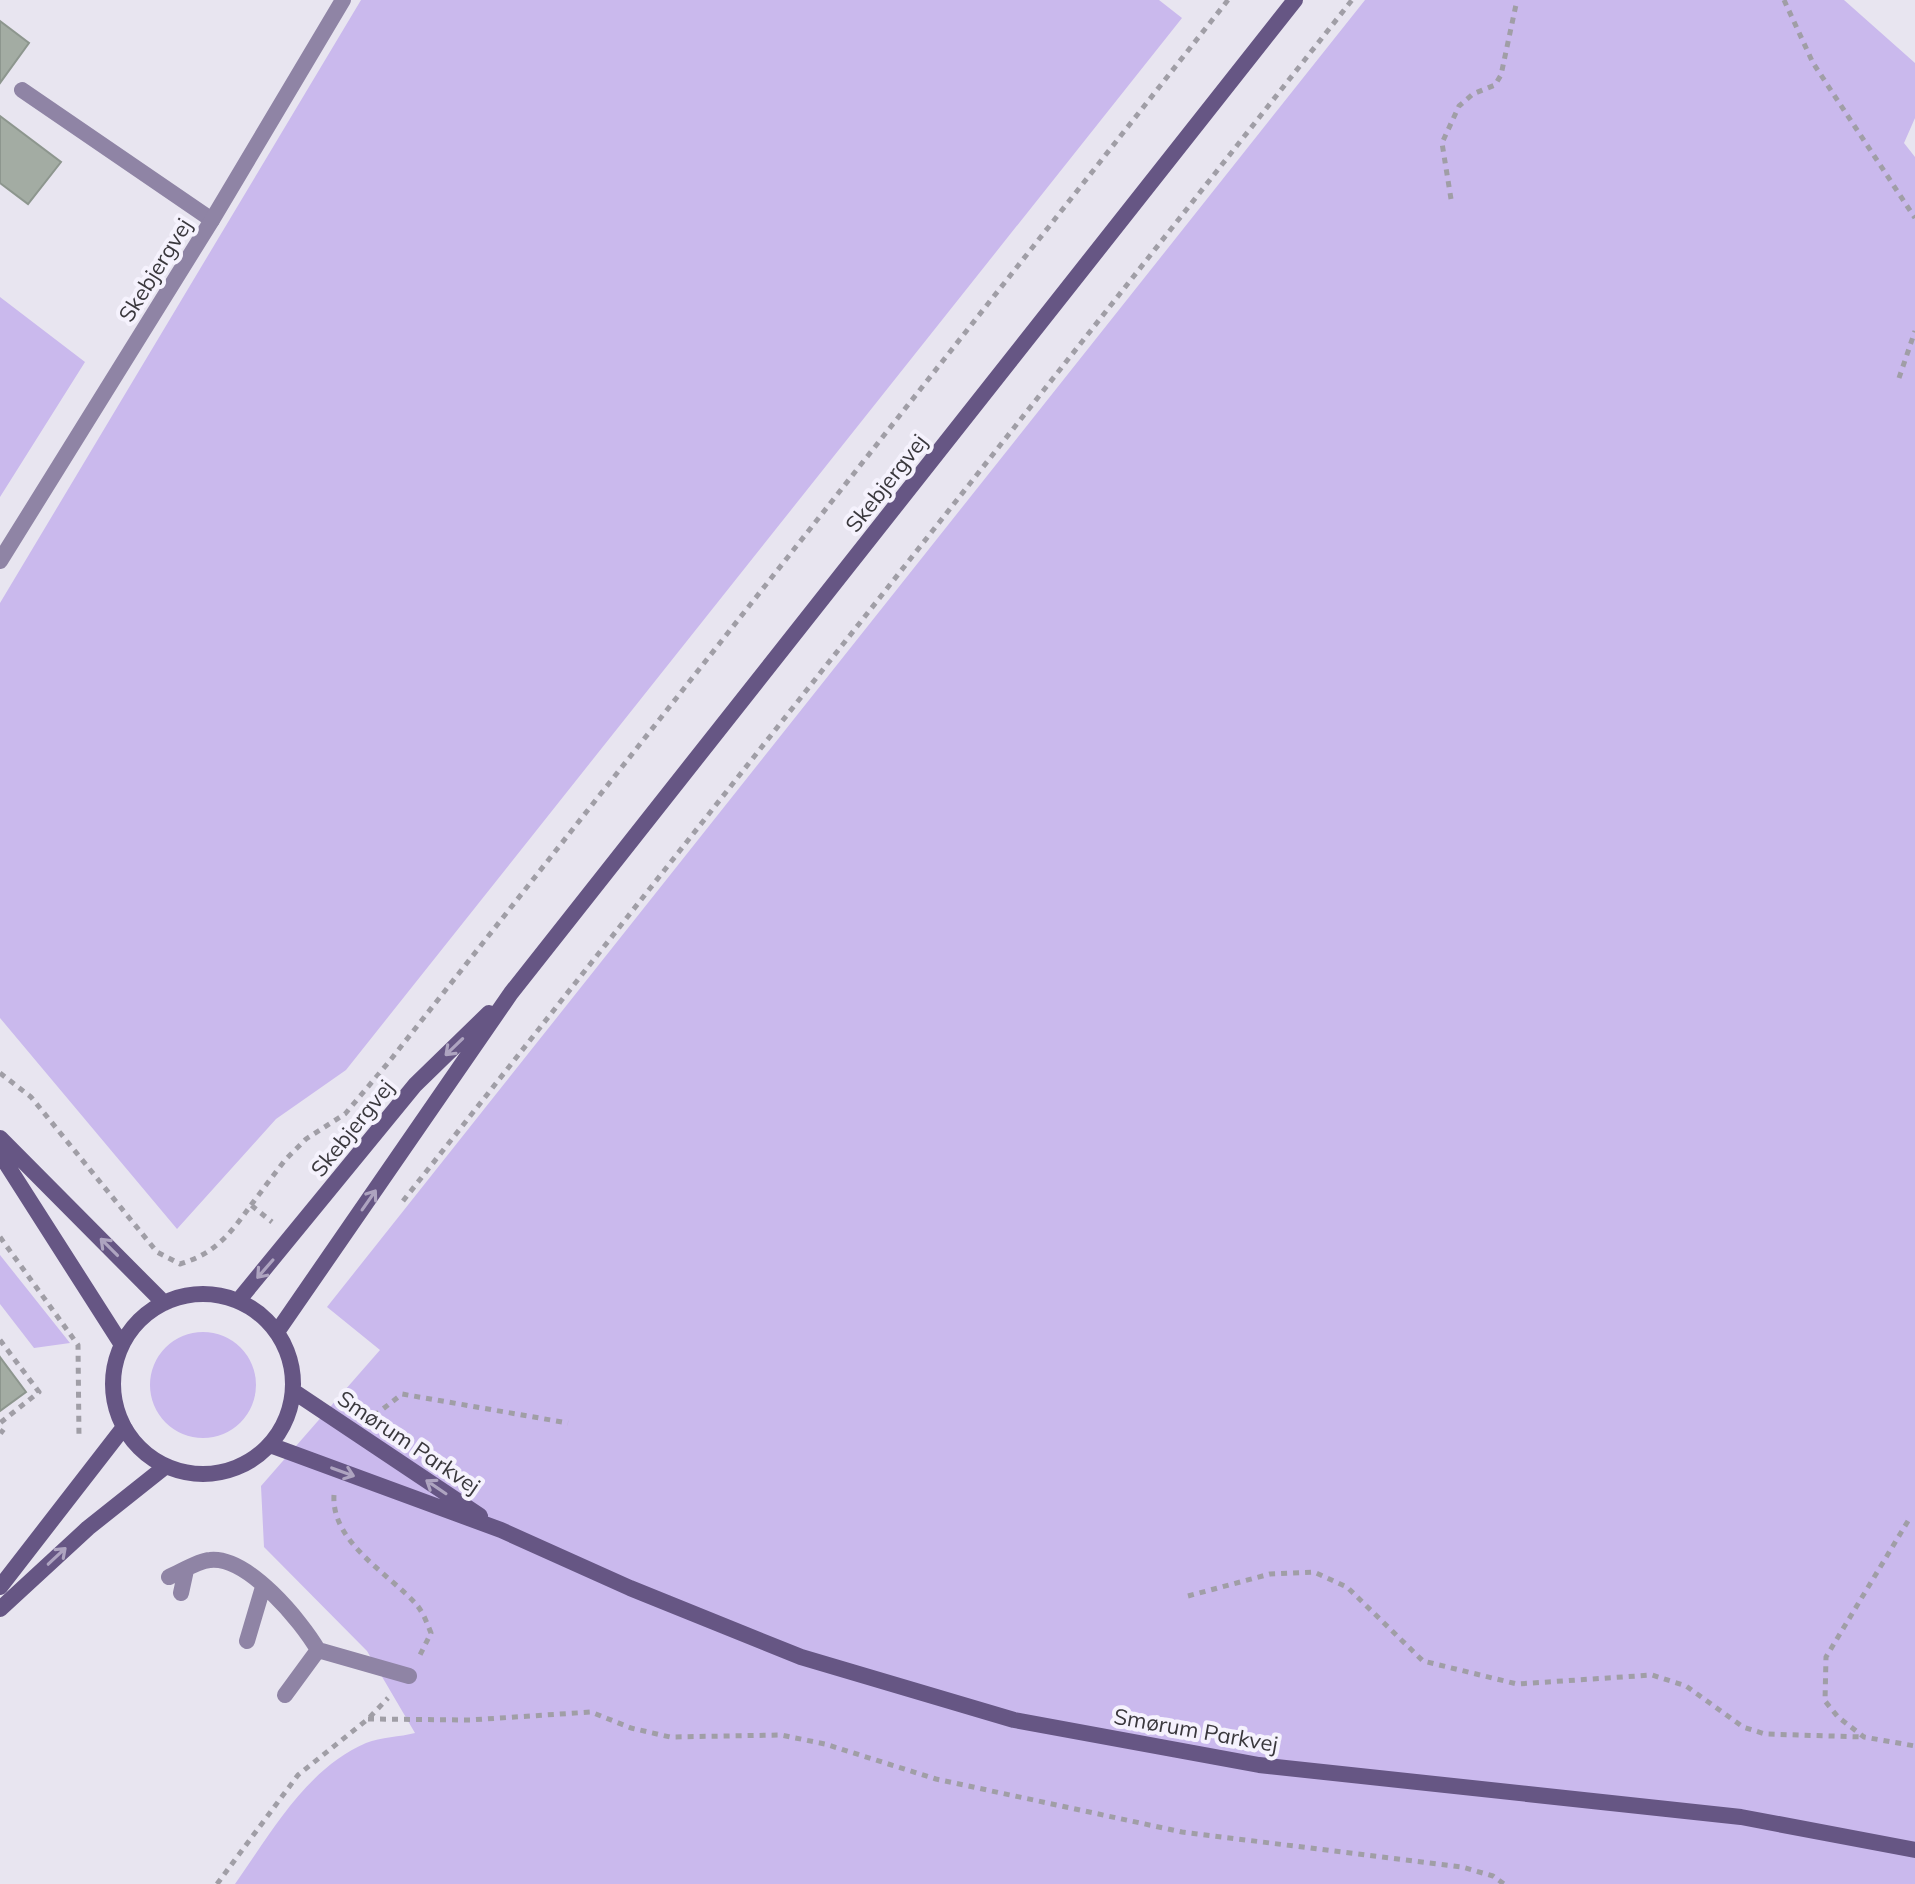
<svg xmlns="http://www.w3.org/2000/svg" width="1915" height="1884" viewBox="0 0 1915 1884" font-family="Mulish,sans-serif">
	<style>
		.green { fill: #cab9ed }
		.building { fill: #a3aca3; stroke: #8d968e; stroke-width: 2 }
		.lines { fill: none; stroke-linecap: round; stroke-linejoin: round }
		.path { stroke: #a09ea6; stroke-width: 5; stroke-dasharray: 6 6; stroke-linecap: butt }
		.lane { stroke: #8f84a5; stroke-width: 16 }
		.street { stroke: #8f84a5; stroke-width: 16 }
		.secondary { stroke: #665684; stroke-width: 16 }
		.oneway { stroke: #aea4c0 }
		.labels { text-anchor: middle; dominant-baseline: central; stroke-width: 8; stroke-linejoin: round; paint-order: stroke }
		.street-label { font-size: 22px; fill: #3a383d; stroke: #f5f2fd }
	</style>
	<rect width="100%" height="100%" fill="#e8e5f0"/>
	<path class="green" d="M361,0H1159L1182,18L346,1070L276,1119L177,1229L0,1018V603Z
		M1365,0H1844L1915,63V118L1904,143L1915,157V1884H235C271,1833 306,1769 366,1743C381,1737 400,1737 415,1733L367,1651L264,1547L261,1486L380,1350L327,1307Z
		M0,297L85,362L0,497Z
		M0,1255L70,1343L34,1348L0,1304Z
		M150 1385a53 53 0 1 1 106 0a53 53 0 1 1-106 0Z"/>
	<path class="building" d="M0,21L29,43L0,83Z
		M0,116L61,162L28,204L0,183Z
		M0,1357L26,1392L0,1411Z"/>
	<g class="lines">
		<path class="path" d="M1784,0L1813,63L1915,218
			M1451,199L1442,143L1459,106L1473,94L1495,85L1501,75L1517,0
			M1899,378L1915,331
			M0,1073L31,1097L157,1252L180,1264C216,1253 230,1234 251,1205L272,1222
			M403,1201L1352,0
			M251,1205L285,1160L306,1139L345,1114L388,1063L1228,0
			M0,1237L78,1345L79,1438
			M0,1340L39,1392L0,1423
			M374,1416L402,1394L568,1423
			M0,1430L4,1433
			M334,1495C331,1542 389,1574 416,1604C423,1612 427,1623 431,1633L420,1655
			M1908,1521L1826,1657L1825,1701L1838,1717L1864,1737L1915,1746
			M1188,1596L1270,1574L1314,1572L1347,1587L1423,1661L1517,1684L1652,1675L1686,1686L1743,1727L1765,1734L1864,1737
			M368,1719L470,1720L591,1712L631,1728L670,1737L781,1735L825,1744L936,1779L1182,1832L1462,1867L1493,1876L1504,1884
			M217,1884L298,1775L368,1719L388,1698"/>
		<path class="lane" d="M22,90L212,220
			M169,1577C181,1572 197,1561 210,1560C248,1556 301,1621 318,1650L409,1676
			M181,1593L186,1570
			M247,1641L263,1587
			M285,1695L318,1650"/>
		<path class="street" d="M0,561L212,220L343,0"/>
		<path class="secondary" d="M0,1138L164,1303
			M0,1154L122,1345
			M113 1384a90 90 0 1 1 180 0a90 90 0 1 1-180 0Z
			M238,1301L415,1085L489,1013
			M277,1332L511,993L1295,0
			M293,1391L480,1516
			M270,1445L501,1530L630,1588L801,1657L1014,1720L1259,1765L1741,1817L1915,1850
			M0,1587L124,1427
			M0,1609L88,1528L166,1466"/>
	</g>
	<defs><path id="oneway-shaft" d="M-6 0H5M1.5-3L5.5 0L1.5 3" fill="none" stroke-width="1.6" stroke-linecap="round" stroke-linejoin="round" transform="scale(2)"/></defs>
	<g class="oneway">
		<use href="#oneway-shaft" transform="translate(454 1047) rotate(136)"/>
		<use href="#oneway-shaft" transform="translate(369 1200) rotate(-55)"/>
		<use href="#oneway-shaft" transform="translate(109 1247) rotate(-135)"/>
		<use href="#oneway-shaft" transform="translate(265 1269) rotate(131)"/>
		<use href="#oneway-shaft" transform="translate(343 1472) rotate(20)"/>
		<use href="#oneway-shaft" transform="translate(436 1487) rotate(-146)"/>
		<use href="#oneway-shaft" transform="translate(57 1556) rotate(-43)"/>
	</g>
	<g class="labels">
		<g class="street-label">
			<text transform="translate(155 270) rotate(-58)">Skebjergvej</text>
			<text transform="translate(886 483) rotate(-52)">Skebjergvej</text>
			<text transform="translate(352 1128) rotate(-51)">Skebjergvej</text>
			<text transform="translate(409 1442) rotate(34)">Smørum Parkvej</text>
			<text transform="translate(1196 1730) rotate(10)">Smørum Parkvej</text>
		</g>
	</g>
</svg>
